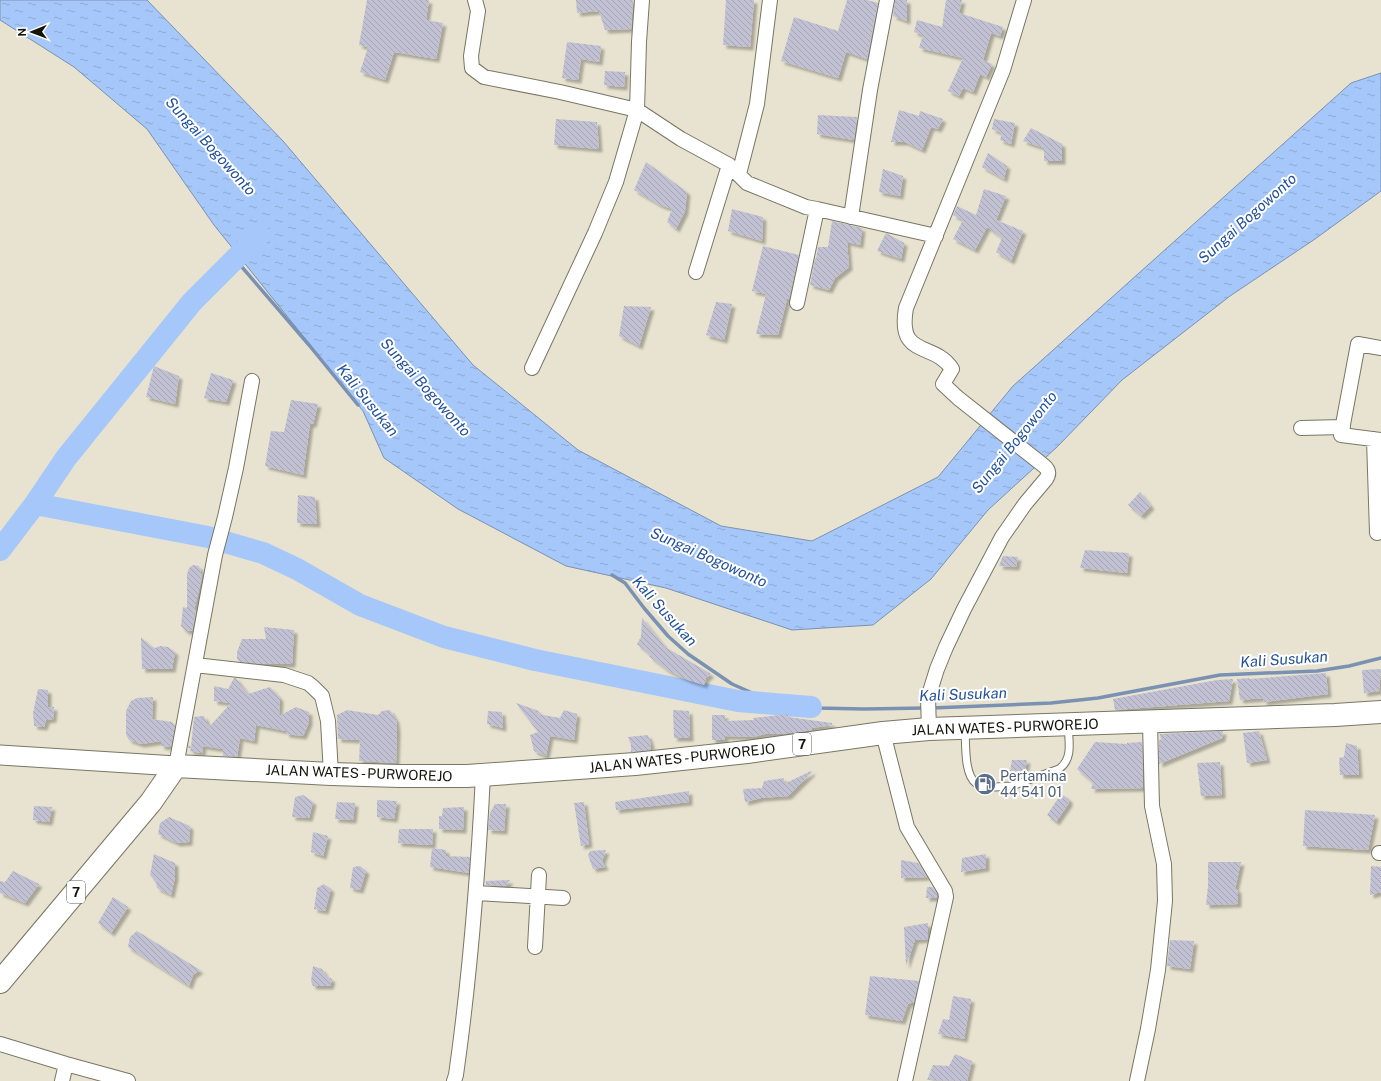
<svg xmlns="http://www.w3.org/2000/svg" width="1381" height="1081" viewBox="0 0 1381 1081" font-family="'Public Sans',sans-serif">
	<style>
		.water { fill: url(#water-ripples); stroke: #7a91b2 }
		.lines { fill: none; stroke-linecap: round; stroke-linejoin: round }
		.stream { stroke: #7a91b2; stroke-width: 3.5 }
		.river { stroke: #a6c7f9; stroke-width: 22 }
		.building { fill: url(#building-back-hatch); filter: url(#shadow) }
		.lane-casing { stroke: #797664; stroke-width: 9 }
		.street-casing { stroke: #797664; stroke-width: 16 }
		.secondary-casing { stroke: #797664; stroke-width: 21 }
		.highway-casing { stroke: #797664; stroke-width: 24 }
		.lane { stroke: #fff; stroke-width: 7 }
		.street { stroke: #fff; stroke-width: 14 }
		.secondary { stroke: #fff; stroke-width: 19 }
		.highway { stroke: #fff; stroke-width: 22 }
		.labels { text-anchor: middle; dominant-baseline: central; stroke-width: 4; stroke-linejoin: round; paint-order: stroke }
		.shield { fill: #fff; stroke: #5a5a55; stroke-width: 1 }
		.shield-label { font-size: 13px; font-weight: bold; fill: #14130c }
		.street-label { font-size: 14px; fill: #14130c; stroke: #fff }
		.service-label { font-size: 14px; fill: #4e5e75; stroke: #fff; text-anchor: start }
		.water-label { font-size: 15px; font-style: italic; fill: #22519a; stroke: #fff }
	</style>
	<defs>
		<pattern id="water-ripples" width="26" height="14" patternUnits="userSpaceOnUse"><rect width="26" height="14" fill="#a6c7f9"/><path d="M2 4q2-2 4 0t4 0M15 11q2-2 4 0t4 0" fill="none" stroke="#8eaad4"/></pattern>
		<pattern id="building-back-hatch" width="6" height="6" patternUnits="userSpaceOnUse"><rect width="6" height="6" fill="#c1c1d3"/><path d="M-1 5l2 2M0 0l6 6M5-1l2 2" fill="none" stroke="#a5a5b4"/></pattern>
		<filter id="shadow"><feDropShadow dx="3.5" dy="3.5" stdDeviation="1" flood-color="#0004"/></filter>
	</defs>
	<rect width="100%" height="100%" fill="#e7e3d0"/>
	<path class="water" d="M0,0H147L283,141L473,365L578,450L721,526L812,541L938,477L1013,386L1351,83L1381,73V191L1315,239L1230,296L1122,380L1057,447L988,510L931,579L873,625L792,630L666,588L566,566L458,509L384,458L363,411L214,225L147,129L74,67L0,20Z"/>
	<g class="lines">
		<path class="stream" d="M235,259L309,345L358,405
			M612,575L625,583L644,608L668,636L688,654L732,684L759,696L816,708L864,709L926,708
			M932,708L1051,703L1098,698L1220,675L1317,671L1349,666L1381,658"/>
		<path class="river" d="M259,235L192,302L66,458L35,504L208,537L263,553L297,569L360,605L444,637L535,660L738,701L811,707
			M0,550L35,504"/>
	</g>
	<path class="building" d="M367,0H429L426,20L443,23L436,59L394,52L385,80L360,72L368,47L359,45Z
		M576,0H633L631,29L605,30L599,11L577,13Z
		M726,0H754L750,47L723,45Z
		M847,0H867L878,3L867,59L846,52L838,78L781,61L794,17L838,31Z
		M895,0H907V21L893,16Z
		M946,0H962L959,13L1003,27L1000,36L991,33L983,60L992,64L986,77L980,74L973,92L963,88L959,96L948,91L963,58L919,48L923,35L914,32L917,20L942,27Z
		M567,42L601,46L599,62L581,59L578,80L562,78Z
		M605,71L625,72L624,87L604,85Z
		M899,110L919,116L920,111L943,119L938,129L931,127L922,150L905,142H891Z
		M818,115L857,117L854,140L817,134Z
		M556,119L597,122L599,149L554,145Z
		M994,119L1015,123L1011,144L1000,140L1002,133L992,129Z
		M1031,128L1062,144V161H1044V148L1023,141Z
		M988,153L1007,166L1004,179L982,167Z
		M646,162L687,192L685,211L676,229L667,222L672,209L660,205L634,190Z
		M883,169L903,176L900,196L879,192Z
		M984,189L1006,196L996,220L1023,231L1011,261L996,252L1002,238L987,227L975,250L953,239L963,220L953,215L957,206L976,215Z
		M732,209L763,217L762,241L728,231Z
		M832,221L862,228L860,245L847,242L849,267L835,278L829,290L810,285L815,258L816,259L818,247H828Z
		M886,233L904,243L901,259L877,251Z
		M763,246L799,255L789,299H787L778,335L756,334L766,294L752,291Z
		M716,302L732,304L724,340L706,335Z
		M624,306L651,307L639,346L619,336Z
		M154,366L179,376L175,404L146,397Z
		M211,373L233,380L226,402L204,398Z
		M291,400L318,404L313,424H310L303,475L265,466L271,431L284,432Z
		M1140,492L1151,506L1141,516L1128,505Z
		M298,495L315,497L317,524L297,523Z
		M1085,550L1129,553L1127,573L1080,568Z
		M1003,556L1018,557L1016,567L999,566Z
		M193,565L199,566L202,577L194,610L196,611L192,631H186L181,626L183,607L187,608V574L189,568Z
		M642,618L665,647L711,674L706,678L704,685L688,680L667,670L650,657V655L637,644L641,637Z
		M264,627L294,630L292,664H260L240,662L237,659V652L242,639H266Z
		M141,637L149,645L155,648L160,646L168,647L175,652L172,669H142Z
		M1381,669L1379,691L1364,693L1362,670Z
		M1326,673L1328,694L1264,702L1263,698L1240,700L1237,679L1249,678V679Z
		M234,678H236L248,694L270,687L280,698L279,716L296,707L309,712V722L303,736L286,734V731L256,725L254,741L240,738L237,757L223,756V749L203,746L202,753L190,751L191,748H188L189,745L191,747L194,717L204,716L209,727L231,703L214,701V686L228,689Z
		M1233,679L1229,701L1115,710L1113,699L1217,680Z
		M38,689L48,690V707H54L53,719L46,720L44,727L34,726L33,713Z
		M153,697L152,719L172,722L175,726L171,747L161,746V741L141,744L129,740L126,734V711L131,701L137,698Z
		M516,703L539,711L538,714L560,718L564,710L577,714L574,740L550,736L546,756L534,751L530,735L538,732Z
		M347,710L378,715L382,711L390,710L396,720L397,730L396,763L359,761L360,740L338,739L337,715Z
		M673,710L689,711L690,738H674Z
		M488,711L502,712L503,728L487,724Z
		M788,714V717L832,723V725L812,728V730L794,733L787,732V734H765L753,737L725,736V740H712V715H725V721L754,720L753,718Z
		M1223,731L1222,738L1159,764V740H1161L1160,734Z
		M1259,731L1267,760L1247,763L1243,733Z
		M648,735L651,744L650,750L631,752V745L628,737Z
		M1095,742L1127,744V743L1142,742L1143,788L1091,789L1093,783L1077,769Z
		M1346,743L1357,746L1359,775H1340L1339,758L1344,757Z
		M1012,760H1027L1025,770L1010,771Z
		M1220,762L1222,795L1201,796L1197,763Z
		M811,771L812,772L788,796L761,798L745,802L743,789L762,788L764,781L784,778V784Z
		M689,791V802L616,810L615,802Z
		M1061,794L1069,799V803L1056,822L1047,815Z
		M303,795L313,802L309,818L292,817L295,797Z
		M377,800L397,801L394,819L377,817Z
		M337,802L355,803L353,820L335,819Z
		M584,802L589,844L581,846L574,803Z
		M495,804H506L504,831L488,830L490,812L491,811Z
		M34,806L52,807L49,822L33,820Z
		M464,807L463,830L439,829V816H442L443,808Z
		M1305,810L1375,815L1368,850L1303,846Z
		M169,817L190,826L189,842L177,843L158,834L160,823Z
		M399,829H433L432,845L398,843Z
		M313,832L328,836L323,856L311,852Z
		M432,848L446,850V856L470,857L469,873L430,867Z
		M606,850L602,861L605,867L593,869L588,855L590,851Z
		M154,854L175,863V877L171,895L157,888L156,882L150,875Z
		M986,854V868L961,872L962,858Z
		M901,860L918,863L927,877L901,878Z
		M1208,862H1241L1235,889H1238V904L1206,905L1208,886Z
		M360,866L366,871L360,890L350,888L353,867Z
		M1371,866L1381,867V892L1370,895Z
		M13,871L39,884L25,903L0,893V881L5,882Z
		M510,880L506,886L486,885V881Z
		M324,884L331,889L325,911L314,909L317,888Z
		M927,887H933L937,894V898H926Z
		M113,897L128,907L111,933L98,923Z
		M928,923V939L915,940L906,966L904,927Z
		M137,931L200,970L193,975L189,986L128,947L130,937Z
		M1170,940L1194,941L1190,969L1167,966Z
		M313,966L322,969L326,976L332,979L330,986H313L311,981Z
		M870,976L919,981L914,1002L908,1004L902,1021L865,1015Z
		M953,996L971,999L964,1039L938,1034L943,1019L949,1020Z
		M955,1054L972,1061L967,1081L927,1080L933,1065L949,1066Z"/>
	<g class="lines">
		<g class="lane-casing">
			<path id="lane" d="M965,730C966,744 964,775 976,783
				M995,787L1012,786L1059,769C1073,759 1069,742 1068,726"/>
		</g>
		<g class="street-casing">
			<path id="street" d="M475,0L478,11L471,56L472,68L484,77L560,92L637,110L681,139L729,165L747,183L806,207L817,209L797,303
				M739,174L757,104L770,0
				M817,209L936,236
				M851,217L870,90L887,0
				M696,272L729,165
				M1381,348L1358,344L1341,435L1381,440
				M532,368L595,233L616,182L637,110L639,42L642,0
				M1301,428L1343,427
				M1374,439L1377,533
				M195,665L284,675L308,683L313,687L322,696L328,721L331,774
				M929,729L928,698L937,669L946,647L964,609L1002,537L1025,504L1046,479C1050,473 1048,469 1043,465L958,398L943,384L952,369C934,341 897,359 906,308L1003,70L1024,0
				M883,733L907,827L945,891L946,897L905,1081
				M176,766L215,555L225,517L236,468L252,381
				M1379,853H1381
				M476,893L563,898
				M535,947L539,875
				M0,1044L66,1064L128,1081
				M62,1081L66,1064
				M454,1081L456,1075C470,976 478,876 483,775
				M1137,1081L1148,1029L1158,970L1165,901L1164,864L1152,806L1150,722"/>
		</g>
		<g class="secondary-casing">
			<path id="secondary" d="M0,755L176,766"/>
		</g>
		<g class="highway-casing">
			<path id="highway" d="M0,982L151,802L176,766L331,774L399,776H467L635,764L747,752L883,733L929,729L1335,715L1381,712"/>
		</g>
		<use href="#lane" class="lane"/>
		<use href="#street" class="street"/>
		<use href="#secondary" class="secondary"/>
		<use href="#highway" class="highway"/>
	</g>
	<defs>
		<g id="fuel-disc" transform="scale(1.15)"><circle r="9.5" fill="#5c6f8a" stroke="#fff"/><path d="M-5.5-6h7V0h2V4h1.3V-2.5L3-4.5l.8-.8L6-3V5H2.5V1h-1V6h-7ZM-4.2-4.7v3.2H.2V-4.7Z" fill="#fff"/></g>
	</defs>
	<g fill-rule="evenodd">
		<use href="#fuel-disc" x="985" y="784"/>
	</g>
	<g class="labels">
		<g class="shield">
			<rect x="793" y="733" width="18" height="22" rx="3"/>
			<rect x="67" y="881" width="18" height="22" rx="3"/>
		</g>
		<g class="shield-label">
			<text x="802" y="744">7</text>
			<text x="76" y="892">7</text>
		</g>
		<g class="street-label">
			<text transform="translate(1005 727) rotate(-2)">JALAN WATES - PURWOREJO</text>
			<text transform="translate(682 758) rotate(-6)">JALAN WATES - PURWOREJO</text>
			<text transform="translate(359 773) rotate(2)">JALAN WATES - PURWOREJO</text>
		</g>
		<g class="service-label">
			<text x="1000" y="776">Pertamina<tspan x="1000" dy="16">44 541 01</tspan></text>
		</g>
		<g class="water-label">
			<text transform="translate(211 146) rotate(48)">Sungai Bogowonto</text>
			<text transform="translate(1247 218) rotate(-42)">Sungai Bogowonto</text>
			<text transform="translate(426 387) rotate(48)">Sungai Bogowonto</text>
			<text transform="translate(368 400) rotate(51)">Kali Susukan</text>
			<text transform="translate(1014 442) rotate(-51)">Sungai Bogowonto</text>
			<text transform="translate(709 557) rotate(24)">Sungai Bogowonto</text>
			<text transform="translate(665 611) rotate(48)">Kali Susukan</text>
			<text transform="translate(1284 659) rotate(-4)">Kali Susukan</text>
			<text transform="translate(963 694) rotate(-2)">Kali Susukan</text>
		</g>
	</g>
	<g transform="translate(32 32) rotate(269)" stroke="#ffffff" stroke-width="3" paint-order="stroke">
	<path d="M0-3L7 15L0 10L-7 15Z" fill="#14130c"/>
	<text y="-6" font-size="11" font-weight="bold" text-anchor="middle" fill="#14130c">N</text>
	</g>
</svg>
